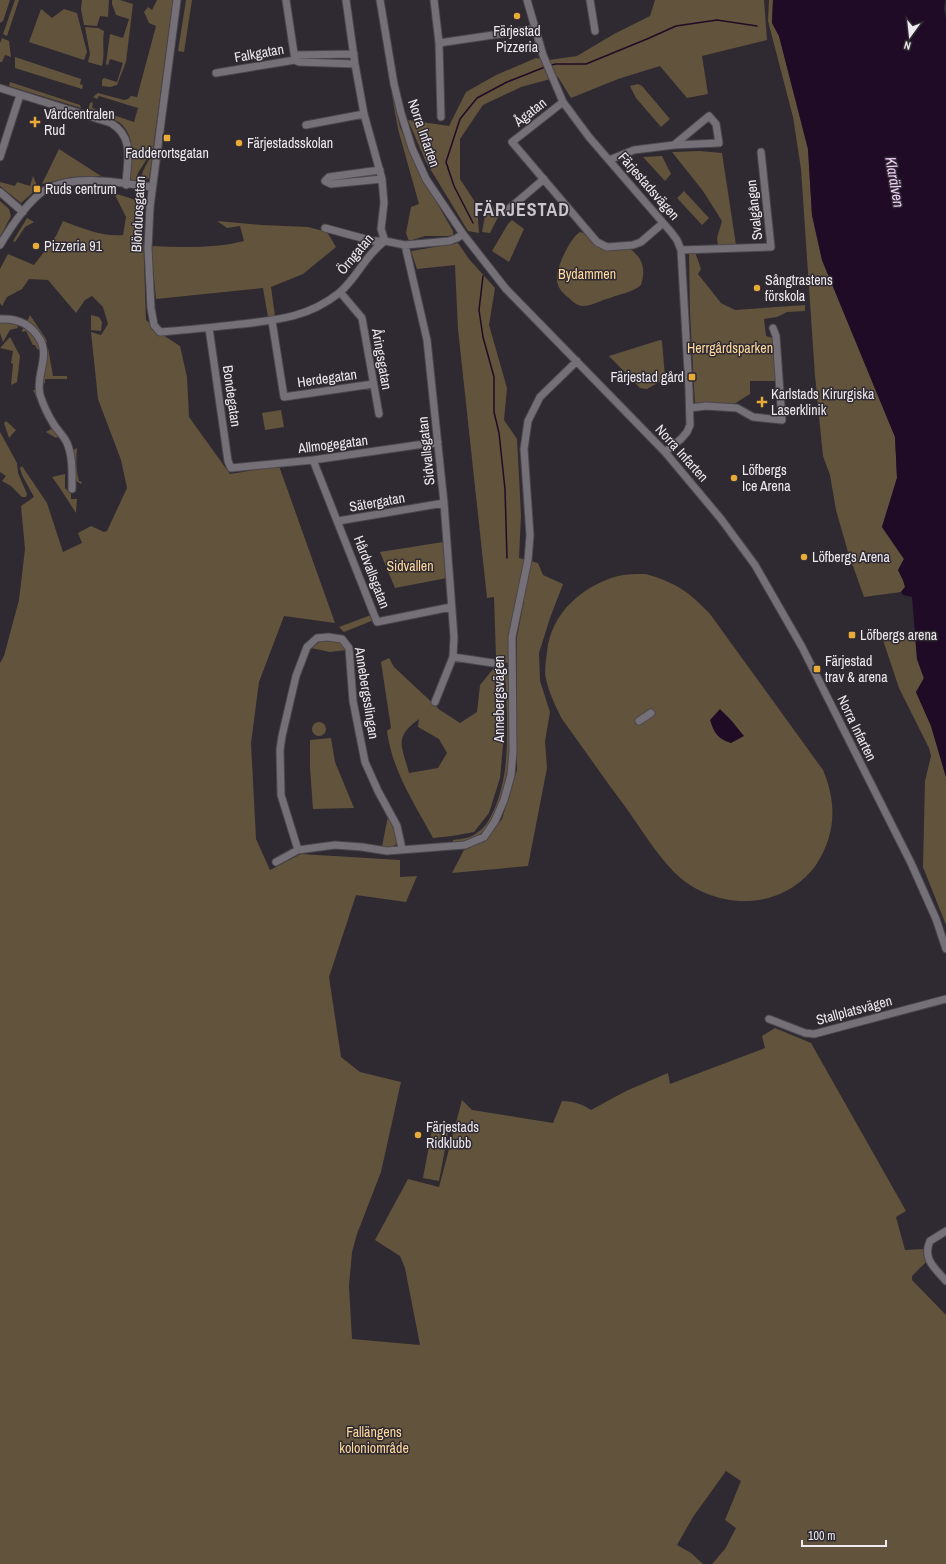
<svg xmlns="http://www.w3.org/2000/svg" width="946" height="1564" viewBox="0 0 946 1564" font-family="'Archivo Narrow',sans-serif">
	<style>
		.green { fill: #62533c; fill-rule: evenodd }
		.water { fill: #200b26 }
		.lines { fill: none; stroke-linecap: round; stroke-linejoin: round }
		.stream { stroke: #200b26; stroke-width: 1.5 }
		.minor-casing { stroke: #4a464c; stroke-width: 9 }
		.minor { stroke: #757077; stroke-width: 7 }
		.poi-dot { fill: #e9ab38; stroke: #2f2a31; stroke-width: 1.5 }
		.labels { text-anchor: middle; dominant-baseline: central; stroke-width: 3; stroke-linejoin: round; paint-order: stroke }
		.poi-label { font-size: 14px; fill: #ede9ee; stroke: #2f2a31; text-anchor: start }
		.street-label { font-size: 14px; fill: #ede9ee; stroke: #2f2a31 }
		.park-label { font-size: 14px; fill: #ffd99d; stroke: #2f2a31 }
		.water-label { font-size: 15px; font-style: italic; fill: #f0cefb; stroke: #2f2a31 }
		.district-label { font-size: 18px; font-weight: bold; letter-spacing: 1px; fill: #cac4cc; stroke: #2f2a31 }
	</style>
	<rect width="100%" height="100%" fill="#2f2a31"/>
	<path class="green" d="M0,0H10L3,21L0,23Z
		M15,0H19L7,36L3,34Z
		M82,0H109L108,17L100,16L97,26L84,25L81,9Z
		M112,0H120L133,4L126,62L117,85L110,87L102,86V80L104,78L117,82L123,63L110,59L108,65L106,64L110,34L123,38L129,19L116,15L112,4Z
		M157,0H173L153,149L138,173L135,182L130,179C131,160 137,137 120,123C112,117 98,114 88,110L90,103L93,102L92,108L134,122L138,108L99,96L97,99L93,97L98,93L124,100L128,99L131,96L137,97L156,26L149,23L144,12L148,7L152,10Z
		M186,0H192L184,52L178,51Z
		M655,0H764L767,40L702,56L708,94L687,98L660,66L618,79L571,98L558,77L521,87L483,105L460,139V179L477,205L479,233L468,231L426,162L408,120L449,126L466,92L496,75L536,58L549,60L577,56L614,34L650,16Z
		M769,0H773L772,23L779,36L808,149L812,215L822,260L895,437L897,478L882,527L904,559L898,570L903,580L905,587L901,592L864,597L848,552L836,510L830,475L823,456L815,376L801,169L793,117L768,21Z
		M41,9L52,18L64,9L77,13L87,52L84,60L29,42Z
		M85,27L98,28L104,31C102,43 105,54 102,66L88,62L90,54Z
		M2,38L9,41L11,57L5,55L2,62H0V43Z
		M15,57L81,79L80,84L83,85L82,89L15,68Z
		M10,82L80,105L81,108L9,86Z
		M638,84L642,86L670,119L661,127L636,98L630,86Z
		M391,90L400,127L417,168L453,231V235L448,236H425L409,241L406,233L411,207L419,204L398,129Z
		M59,149L101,176L72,177L42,184Z
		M700,151L722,153L736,245L718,246L717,238L722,221L703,191L672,152Z
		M153,152L149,178L140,183L143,171Z
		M662,156L671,174L665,181L643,157Z
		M33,176L38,188L21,203L0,186V182L15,186L17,182L30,186Z
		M684,191L709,218L702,225L677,198Z
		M114,193L142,202L146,320L166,337L180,346L187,377L189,417L230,474L279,466L335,623L284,616L259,682L251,743L256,839L270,870L301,854L400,860V877L417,876L406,902L356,895L329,977L341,1057L360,1072L401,1082L381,1172L357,1234L352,1252L349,1286L352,1339L420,1345L405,1268L400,1256L375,1240L408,1179L439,1187L462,1100L472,1110L553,1123L562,1101C572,1101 583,1104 591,1110L626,1091L668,1073L670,1084L765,1048L762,1036L775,1028L811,1043L906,1211L896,1217L905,1250L925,1249L927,1261L912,1276V1280L946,1315V1564H712L725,1549L736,1528L725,1520L741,1481L726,1471L693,1517L677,1545L691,1553L703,1564H0V663L4,656L19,600L25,549L21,506L34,497L22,475L20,468L22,466L47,503L63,552L82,543L78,533L91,526L104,532L107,531L127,488L121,460L98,399L91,332L101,335L108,324L103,307L92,296L85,300L76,313L48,280L29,279L22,289L7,297L2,306L0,303V269L8,254L34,265L56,236L63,221C82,228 102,237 123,235L126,217Z
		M488,200L499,215L490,233L482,232Z
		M0,201L9,209L11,216L0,237Z
		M27,218L34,222L25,227L15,242L13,241Z
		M512,220L524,229L509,262L492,251L508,224Z
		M217,221L262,225L308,227L327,232L336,247L303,274L271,287L275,316L268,317L263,288L156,299L151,246C182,247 213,249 244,241L240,226L227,228Z
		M580,232C589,234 593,244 600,248C608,252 621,248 629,248C643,258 646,269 641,285C633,292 620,294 610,298C601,300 592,306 583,306C578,306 573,302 570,299C564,294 558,289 557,281C555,269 570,238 580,232Z
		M458,243L469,259L495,288L489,325L507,388L504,420L517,439L521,515L519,558L538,563L543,575L563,584L550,618L539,653L540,681L550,712L545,741L547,768L528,866L452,873L464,850L484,841L502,819L517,770V637L524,601L517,597L510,633L509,663L495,662L496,657L494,597L487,598L458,329L455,265L417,269L411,251Z
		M689,252H695L701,269L698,274L721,303L735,310L805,305V311L787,312L777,317L764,319L766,336L773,338L777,381H750V394L734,404L695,405L690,312Z
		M30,315L46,339L47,342H45L27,322Z
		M91,315L99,317L102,322L101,331L91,330Z
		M11,321L17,323L18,328L10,330L3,342L0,333V323Z
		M24,327L36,337L42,351L37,349L35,345H33L26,331L22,332V330Z
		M10,337L20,356L17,382L11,385L13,364L11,363L13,351L0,348Z
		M660,340L662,341L665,377L663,380L647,389L640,388L609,356Z
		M48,348L53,376H67V379H45V384L42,380Z
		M33,390H37L59,436L56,438L46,432L51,429Z
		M281,410L284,427L265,430L262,413Z
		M6,421L16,430L9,438L4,423Z
		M0,432L17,463L18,473L27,494L26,497H22L11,486L2,481L6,476L0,472Z
		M77,448C76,460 76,470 79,481L82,482L81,484L75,480L72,451Z
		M65,474V488L71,494V499H77L76,513C68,501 61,489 52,477Z
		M443,542L447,578L395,588L380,552Z
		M646,574C676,583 688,591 710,614L823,770C837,803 836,834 816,865C804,882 784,895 764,899C732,906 696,895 673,871C654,851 640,827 624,805C603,777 583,748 562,719C556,707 549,693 546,679C544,671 546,660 547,652C551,613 582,586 618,576C627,574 637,574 646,574Z
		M371,615L374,620L344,632L339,627Z
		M915,636L917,659L924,679L916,692L931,726L946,777V925L923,867L925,781L931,756L929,748L899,688L883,640Z
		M331,639L339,641L347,650L330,652L311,648L321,641Z
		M389,658L394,667L440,710L460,723L477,712L480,685L494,668L502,687L503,745L500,778L489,813L474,832L452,836L433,838C414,803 392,770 387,731L391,728L381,662ZM419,719L418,727L439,739L447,753L438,768L409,773C402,746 393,738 419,719Z
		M509,667C509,715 516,765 496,810C492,819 487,829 479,835C471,841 462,841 453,842V840C462,839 471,838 478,832C486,827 490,818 494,810C508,777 507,749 507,714C506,699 507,684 503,669Z
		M312 729a7 7 0 1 1 14 0a7 7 0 1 1-14 0Z
		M331,738L335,762L354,808L313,809L310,768V740Z
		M388,816L396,827L398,842L392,848L382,847Z
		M432,1130L448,1133L439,1181L423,1178Z"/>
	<path class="water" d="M773,0H945L944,9L946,18V777L931,726L916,692L924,678L917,659L912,597L903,595L901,592L905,587L903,580L898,570L904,559L882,527L897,478L895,437L822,260L812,215L808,149L779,36L772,23Z
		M720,709L731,720L744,736L731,743C718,739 714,733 710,720Z"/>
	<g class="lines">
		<path class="stream" d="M551,65L556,64H586L647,39L676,26L717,20L757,26
			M473,223L454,186L446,162L460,119L477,98L507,82L545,67
			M483,276L479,310L483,337L494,377V412L499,433L505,489L507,558"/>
		<g class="minor-casing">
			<path id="minor" d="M177,0L150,207L148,248L151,308L154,325L160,332C187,330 214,327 242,324C278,320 309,317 339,293C357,278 366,254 385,241
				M286,0L295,60
				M346,0L355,64L364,114L382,179L384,203L381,229L385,241
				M380,0L394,84L401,113L412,148L426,179L463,234L506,289L665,452L721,519L755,565L802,647L911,863L936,919L946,949
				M434,0L439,43L441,117
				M527,0L543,55L563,102L589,137L671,232L677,240L681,250L689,389L690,425L687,432L681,439L665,452
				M590,0L595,31
				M439,43L534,29
				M295,55L354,54
				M295,60L299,62L355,64
				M216,73L295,60
				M0,88L111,123C135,138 127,160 126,185
				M563,102L512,142L597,242L607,247L633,245L641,242L663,223
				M306,125L364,114
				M0,157L20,95
				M609,160L634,150L674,145L719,143L716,124L709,116L674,145
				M380,170L329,177L325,181L331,184L382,179
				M0,192L23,212
				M504,213L544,179
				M325,228L373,241H385L405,245L449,241L457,238L463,234
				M0,245C10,228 31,196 49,188C78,174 121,183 152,187
				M405,245L427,340L444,503L454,637L453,657L435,702
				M681,250L771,247L761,152
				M340,292L362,318L379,414
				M0,319C17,318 30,323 39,338C51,355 35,376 40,395C43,404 48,415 53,423C57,430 64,436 67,443C73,457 72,474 72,489
				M272,321L284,397L373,384
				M209,328L228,461L231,468L313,460L438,442
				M690,408L706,406L737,408L753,417L782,420L776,336L773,328
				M313,460L377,622L451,607
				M338,521L444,503
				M453,657L493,663
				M639,721L651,713
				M298,850L281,795L280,750L282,736L296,676L307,647L317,638L328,637L342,639L349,648L353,701L365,762L378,791L397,826L402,849
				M276,862L298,850L335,845L362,847L387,851L465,845L484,837L495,821L504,800L511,775L513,752L512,637L528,560L530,535L524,449L528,421L540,397L577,361
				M769,1019L805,1033L814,1034L946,999
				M946,1231L930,1241C922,1259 935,1268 946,1281"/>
		</g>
		<use href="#minor" class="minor"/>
	</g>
	<g class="poi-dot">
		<circle cx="517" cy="16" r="4"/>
		<path d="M33 116h4v4h4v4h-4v4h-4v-4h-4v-4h4z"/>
		<rect x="163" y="134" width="8" height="8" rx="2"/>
		<circle cx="239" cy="143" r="4"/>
		<rect x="33" y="185" width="8" height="8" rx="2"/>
		<circle cx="36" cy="246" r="4"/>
		<circle cx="757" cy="288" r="4"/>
		<rect x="688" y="373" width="8" height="8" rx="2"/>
		<path d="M760 396h4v4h4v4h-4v4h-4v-4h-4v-4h4z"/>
		<circle cx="734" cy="478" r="4"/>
		<circle cx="804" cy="557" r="4"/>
		<rect x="848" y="631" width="8" height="8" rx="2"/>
		<rect x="813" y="665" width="8" height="8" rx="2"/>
		<circle cx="418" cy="1135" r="4"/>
	</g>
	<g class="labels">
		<g class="poi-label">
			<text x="517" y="31" text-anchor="middle">Färjestad<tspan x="517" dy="16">Pizzeria</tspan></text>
			<text x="44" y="114">Vårdcentralen<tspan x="44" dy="16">Rud</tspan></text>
			<text x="247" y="143">Färjestadsskolan</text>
			<text x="167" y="153" text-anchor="middle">Fadderortsgatan</text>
			<text x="45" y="189">Ruds centrum</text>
			<text x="44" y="246">Pizzeria 91</text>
			<text x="765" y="280">Sångtrastens<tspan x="765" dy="16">förskola</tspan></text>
			<text x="684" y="377" text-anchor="end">Färjestad gård</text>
			<text x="771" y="394">Karlstads Kirurgiska<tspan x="771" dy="16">Laserklinik</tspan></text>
			<text x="742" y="470">Löfbergs<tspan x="742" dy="16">Ice Arena</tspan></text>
			<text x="812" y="557">Löfbergs Arena</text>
			<text x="860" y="635">Löfbergs arena</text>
			<text x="825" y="661">Färjestad<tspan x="825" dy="16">trav &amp; arena</tspan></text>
			<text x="426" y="1127">Färjestads<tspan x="426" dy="16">Ridklubb</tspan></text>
		</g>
		<g class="street-label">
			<text transform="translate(259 53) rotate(-10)">Falkgatan</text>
			<text transform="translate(530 112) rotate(-38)">Ågatan</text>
			<text transform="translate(424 133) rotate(71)">Norra Infarten</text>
			<text transform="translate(649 186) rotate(49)">Färjestadsvägen</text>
			<text transform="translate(754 210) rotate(-96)">Svalgången</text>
			<text transform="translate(138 214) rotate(-87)">Blönduosgatan</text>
			<text transform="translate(355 254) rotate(-50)">Örngatan</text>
			<text transform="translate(382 359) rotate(80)">Åringsgatan</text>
			<text transform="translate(327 378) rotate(-8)">Herdegatan</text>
			<text transform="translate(232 396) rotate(82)">Bondegatan</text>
			<text transform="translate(333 444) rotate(-7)">Allmogegatan</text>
			<text transform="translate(426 451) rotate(-96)">Sidvallsgatan</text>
			<text transform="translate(682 453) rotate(48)">Norra Infarten</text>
			<text transform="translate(377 502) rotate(-10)">Sätergatan</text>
			<text transform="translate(372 572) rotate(69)">Hårdvallsgatan</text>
			<text transform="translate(367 693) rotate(81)">Annebergsslingan</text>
			<text transform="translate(499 699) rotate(-90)">Annebergsvägen</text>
			<text transform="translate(857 728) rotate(64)">Norra Infarten</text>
			<text transform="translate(854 1010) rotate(-15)">Stallplatsvägen</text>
		</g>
		<g class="park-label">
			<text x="587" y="274">Bydammen</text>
			<text x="730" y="348">Herrgårdsparken</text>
			<text x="410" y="566">Sidvallen</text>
			<text x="374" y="1432">Fallängens<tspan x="374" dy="16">koloniområde</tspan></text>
		</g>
		<g class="water-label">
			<text transform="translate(895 182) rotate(80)">Klarälven</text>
		</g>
		<g class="district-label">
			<text x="522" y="209">FÄRJESTAD</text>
		</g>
	</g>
	<g transform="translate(910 36) rotate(195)" stroke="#2f2a31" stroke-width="3" paint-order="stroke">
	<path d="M0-3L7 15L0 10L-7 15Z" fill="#ede9ee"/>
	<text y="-6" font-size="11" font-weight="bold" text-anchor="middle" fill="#ede9ee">N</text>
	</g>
	<path d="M802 1540v6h84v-6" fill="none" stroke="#ede9ee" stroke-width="2"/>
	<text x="808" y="1540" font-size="12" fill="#ede9ee" stroke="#2f2a31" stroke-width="3" paint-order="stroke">100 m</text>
</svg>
